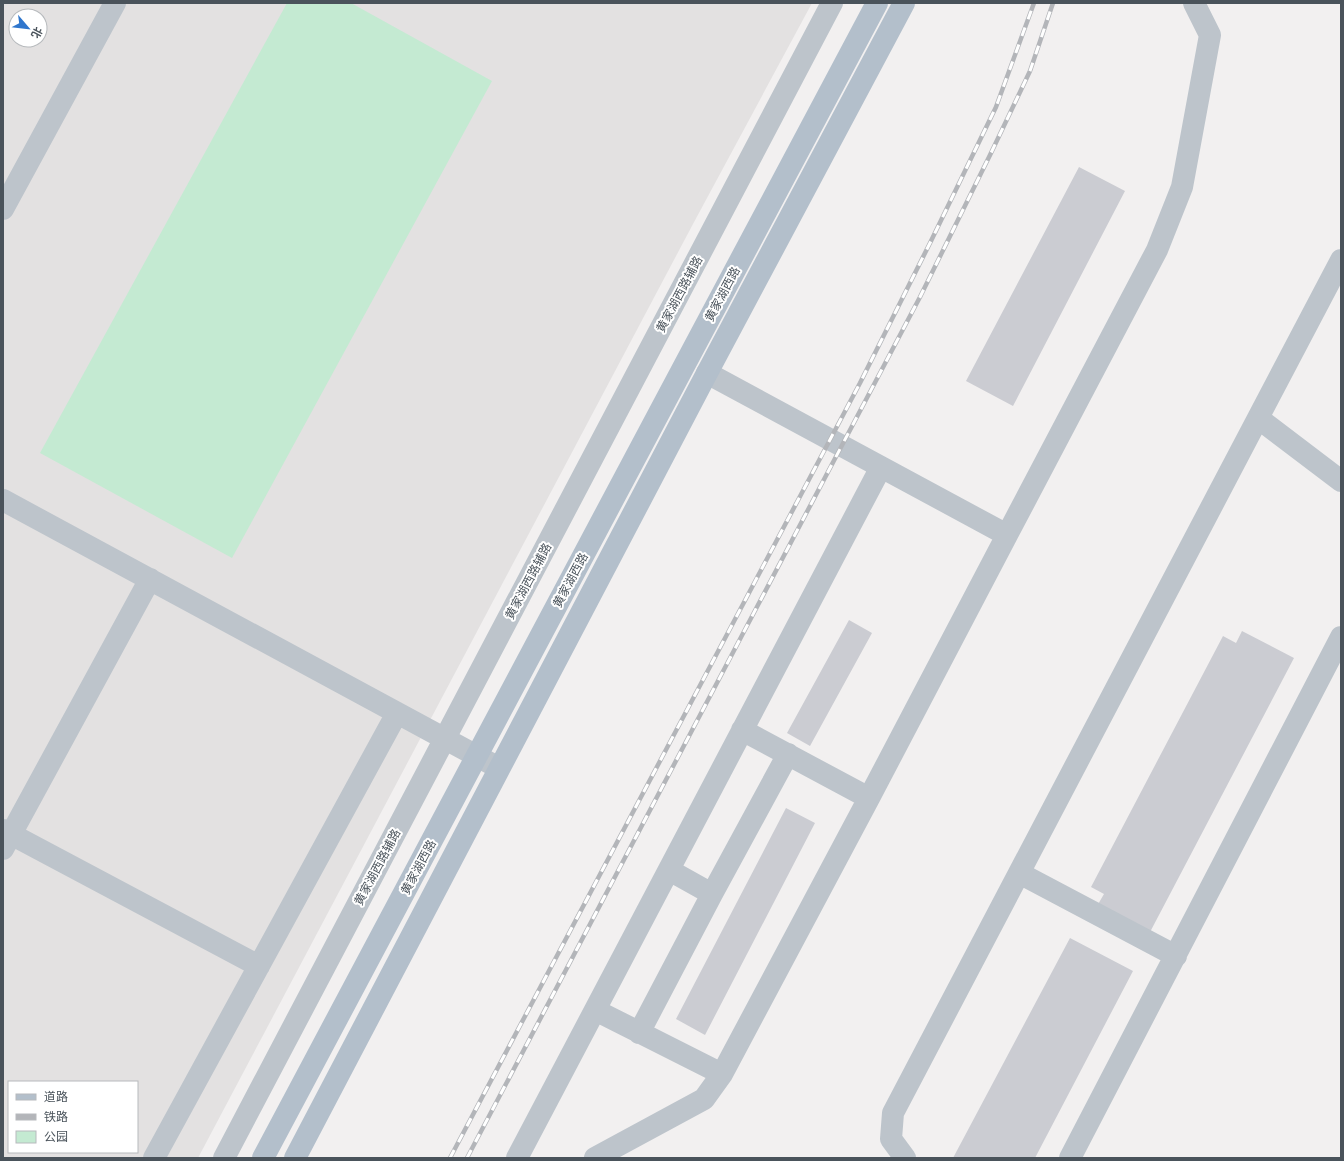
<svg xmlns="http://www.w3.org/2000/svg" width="1344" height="1161" viewBox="0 0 1344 1161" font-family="Ubuntu,'Noto Sans SC',sans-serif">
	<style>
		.education { fill: #e3e1e1; fill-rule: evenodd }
		.green { fill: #c4ead2 }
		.building { fill: #cbccd2 }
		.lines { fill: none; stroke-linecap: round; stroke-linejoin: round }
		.minor { stroke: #bdc4cb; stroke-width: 22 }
		.major { stroke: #b3bfcb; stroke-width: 22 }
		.rail-casing { stroke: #b3b5b9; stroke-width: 4.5 }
		.rail { stroke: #fff; stroke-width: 3; stroke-dasharray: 9; stroke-linecap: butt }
		.labels { text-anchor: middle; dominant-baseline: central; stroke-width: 4; stroke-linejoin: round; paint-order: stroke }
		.street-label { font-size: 12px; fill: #4a535b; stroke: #fff }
	</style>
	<rect width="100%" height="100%" fill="#f2f0f0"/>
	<path class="education" d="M3,3H812L693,224L198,1158H3ZM16,16H40V40H16ZM9,1082H137V1152H9Z"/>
	<path class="green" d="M287,3H351L492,81L232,558L40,453Z"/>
	<path class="building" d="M1079,167L1125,191L1013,406L966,381Z
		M849,620L872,633L810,746L787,733Z
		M1242,631L1294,658L1149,934L1097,906L1104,894L1091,887L1223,636L1236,643Z
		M786,808L815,823L705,1035L676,1019Z
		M1070,938L1133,971L1035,1158H953Z"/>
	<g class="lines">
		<path class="minor" d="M3,209L115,3
			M1341,260L1258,418L1341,481
			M3,500L499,768
			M1007,535L1157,250L1182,187L1210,35L1194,3
			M742,730L869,798
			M3,830L259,966
			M3,849L150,579
			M669,870L712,894
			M1019,873L1176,956
			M595,1010L722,1074
			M639,1033L712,894L788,754
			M154,1158L397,713
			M224,1158L832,3
			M517,1158L881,467
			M595,1158L704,1099L722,1074L869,798L1007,535L707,373
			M905,1158L891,1139L893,1113L1258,418
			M1070,1158L1341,637"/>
		<path class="major" d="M263,1158L877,3
			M295,1158L707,373L904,3"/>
		<g class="rail-casing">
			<path id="rail" d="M450,1158L860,383L931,241L996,107L1034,3
				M467,1158L920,297L991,153L1030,71L1053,3"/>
		</g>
		<use href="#rail" class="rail"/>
	</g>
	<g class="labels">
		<g class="street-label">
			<text transform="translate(679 294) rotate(-62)">黄家湖西路辅路</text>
			<text transform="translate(722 294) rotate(-62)">黄家湖西路</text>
			<text transform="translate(570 580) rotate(-62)">黄家湖西路</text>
			<text transform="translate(528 581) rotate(-62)">黄家湖西路辅路</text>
			<text transform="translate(377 867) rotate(-62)">黄家湖西路辅路</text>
			<text transform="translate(418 867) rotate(-62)">黄家湖西路</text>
		</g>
	</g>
	<rect width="1344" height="1161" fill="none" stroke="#4a535b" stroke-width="8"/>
	<rect x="8" y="1081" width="130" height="72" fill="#ffffff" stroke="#b7babd"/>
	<rect x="16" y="1094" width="20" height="6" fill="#b3bfcb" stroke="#b7babd"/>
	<text x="44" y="1101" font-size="12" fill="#4a535b">道路</text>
	<rect x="16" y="1114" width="20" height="6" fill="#b3b5b9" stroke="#b7babd"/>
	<text x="44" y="1121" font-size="12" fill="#4a535b">铁路</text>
	<rect x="16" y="1131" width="20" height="12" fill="#c4ead2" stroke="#b7babd"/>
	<text x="44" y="1141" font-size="12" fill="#4a535b">公园</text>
	<g transform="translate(28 28) rotate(118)"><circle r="19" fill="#ffffff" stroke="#b7babd"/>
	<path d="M0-3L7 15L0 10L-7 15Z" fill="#2f76cd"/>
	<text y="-6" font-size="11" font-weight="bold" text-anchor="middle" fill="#4a535b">北</text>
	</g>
</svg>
